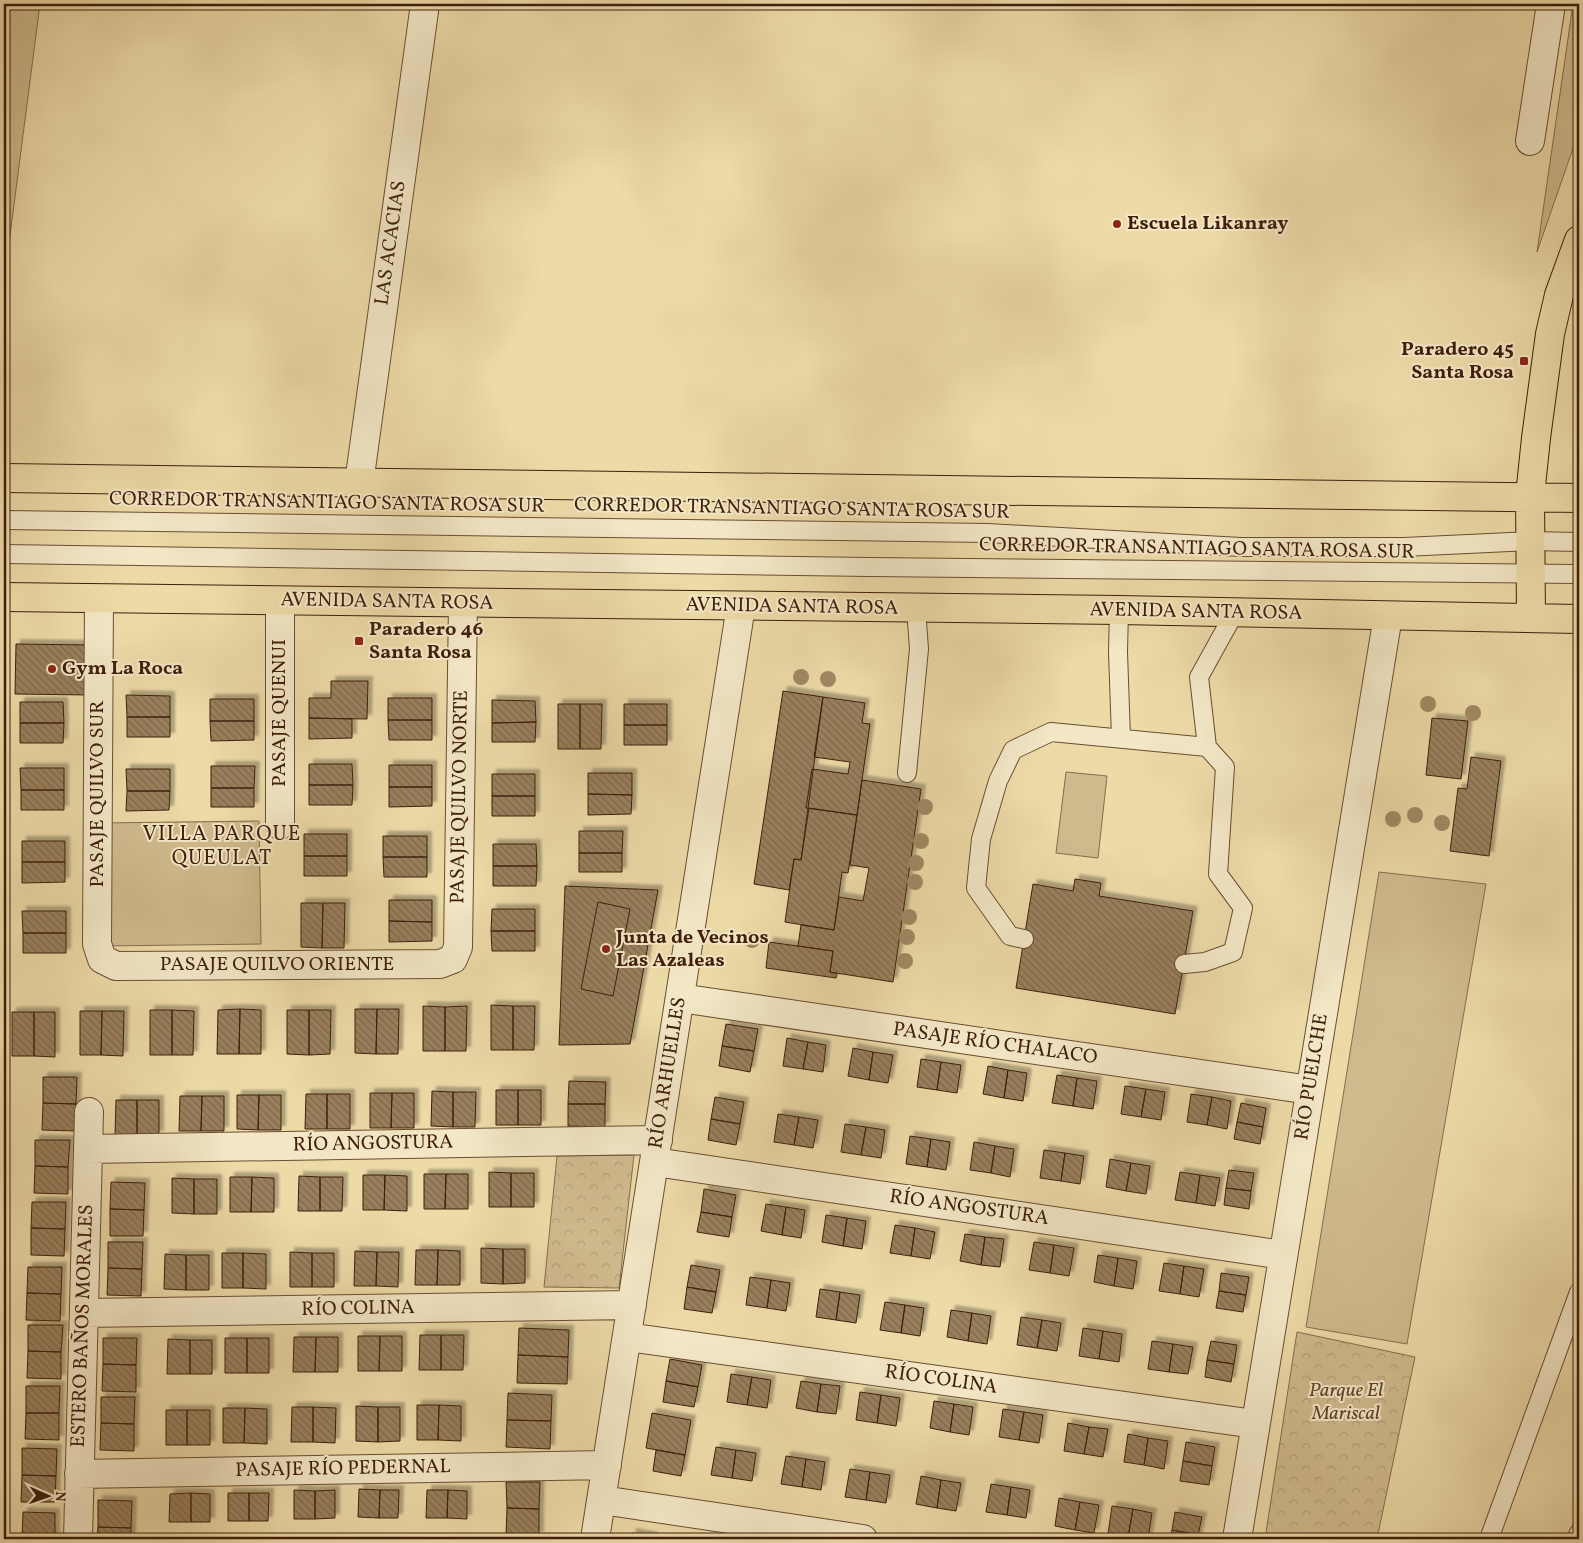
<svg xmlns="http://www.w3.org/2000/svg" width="1583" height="1543" viewBox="0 0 1583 1543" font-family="Vollkorn,serif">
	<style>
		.grass { fill: #cfba8d; stroke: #876c4c }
		.park { fill: url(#park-crowns); stroke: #876c4c }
		.building { fill: url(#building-back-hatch); stroke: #3f1e0c; filter: url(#shadow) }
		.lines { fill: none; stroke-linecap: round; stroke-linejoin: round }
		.lane-casing { stroke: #6a4d33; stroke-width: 20 }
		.street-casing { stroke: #6a4d33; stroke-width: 30 }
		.primary-casing { stroke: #3f1e0c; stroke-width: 30 }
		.lane { stroke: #f3e7c6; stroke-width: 18 }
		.street { stroke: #f3e7c6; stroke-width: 28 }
		.primary { stroke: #ecdaa7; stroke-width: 28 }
		.tree { fill: #a18863 }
		.poi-dot { fill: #8f2418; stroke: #f3e7c6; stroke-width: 2 }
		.labels { text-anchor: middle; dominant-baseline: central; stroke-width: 4; stroke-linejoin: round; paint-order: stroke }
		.poi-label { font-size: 20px; font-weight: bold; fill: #3f1e0c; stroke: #f3e7c6; text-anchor: start }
		.street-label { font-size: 20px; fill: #3f1e0c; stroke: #f3e7c6 }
		.park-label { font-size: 20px; font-style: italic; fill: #63452c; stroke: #f3e7c6 }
		.neighbourhood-label { font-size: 21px; letter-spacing: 1px; fill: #3f1e0c; stroke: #f3e7c6 }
	</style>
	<defs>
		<pattern id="park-crowns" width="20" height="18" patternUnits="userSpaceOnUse" patternTransform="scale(1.25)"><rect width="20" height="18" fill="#cfba8d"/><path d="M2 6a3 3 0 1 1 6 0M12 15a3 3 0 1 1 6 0" fill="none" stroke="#b39f78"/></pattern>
		<pattern id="building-back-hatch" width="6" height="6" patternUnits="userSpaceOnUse" patternTransform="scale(1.25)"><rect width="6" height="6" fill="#99805d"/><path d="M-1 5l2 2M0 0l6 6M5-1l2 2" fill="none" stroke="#7e684b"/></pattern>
		<filter id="shadow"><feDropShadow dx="4.5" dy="-4.5" stdDeviation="1" flood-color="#0004"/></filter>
	</defs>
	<rect width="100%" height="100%" fill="#ecdaa7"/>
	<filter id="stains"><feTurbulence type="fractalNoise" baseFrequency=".004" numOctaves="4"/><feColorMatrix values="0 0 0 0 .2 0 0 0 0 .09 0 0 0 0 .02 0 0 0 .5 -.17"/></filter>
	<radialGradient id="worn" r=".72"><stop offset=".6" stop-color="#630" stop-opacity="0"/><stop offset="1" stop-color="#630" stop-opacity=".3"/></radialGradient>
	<path class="grass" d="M4,4H40L4,282Z
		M1573,4H1579V131L1537,252Z
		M1066,772L1107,776L1098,858L1056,853Z
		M259,821L261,944L104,946L102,823Z
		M1379,872L1486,884L1407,1344L1306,1327Z"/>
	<path class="park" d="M634,1155L619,1288L544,1287L557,1156Z
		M1297,1332L1415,1357L1377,1539H1265Z"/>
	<path class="building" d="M16,644L89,645L88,695L15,694Z
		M331,681H368L367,719L309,718V698H331Z
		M783,691L823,697L801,860L794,859L789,890L754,884Z
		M126,695L170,696V717H127Z
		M823,697L865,703L862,723L870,724L857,815L806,808L812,769L848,774L850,762L814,757Z
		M388,698H432V720H388Z
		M210,699H254V721H210Z
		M492,700L535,701L536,722L492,723Z
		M20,702H63L64,723H20Z
		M558,704H580V749H558Z
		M580,704H602L601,749H580Z
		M624,704H667V725H624Z
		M127,717H170V737H127Z
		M309,718L352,719V738L309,739Z
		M1432,718L1468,721L1461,779L1426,775Z
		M388,720H432V740H389Z
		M210,721H254V740L211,741Z
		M536,722L535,742H492V723Z
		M20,723H64L63,743H20Z
		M624,725H667V745H624Z
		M1471,757L1501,761L1489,856L1450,851L1458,788L1467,789Z
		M309,764H352L353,785H309Z
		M389,765H432V787H389Z
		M211,766H255L254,788H211Z
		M20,768H64V790H21Z
		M126,769H170V791H127Z
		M588,773H632V795L588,794Z
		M492,774H535V796H492Z
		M862,780L921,789L893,982L830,972L833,951L798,946L801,925L834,930L839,897L863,901L869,868L850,865Z
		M309,785H353L352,805H309Z
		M389,787H432V806L389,807Z
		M211,788H254V807H211Z
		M21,790H64V810H21Z
		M127,791H170L169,810L126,811Z
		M588,794L632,795L631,814L588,815Z
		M492,796H535V816H492Z
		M809,808L857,815L848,873L842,872L834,930L785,922L794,859L801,860Z
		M579,831H623L622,853H579Z
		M304,834H347V856H304Z
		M383,836H427V857H383Z
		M22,841H65V862H22Z
		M493,844H536L537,866H493Z
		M579,853H622V872H579Z
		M304,856H347V876H304Z
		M383,857H427V877H384Z
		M22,862H65V882L22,883Z
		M493,866H537L536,886H493Z
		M1075,879L1101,883L1099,896L1193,911L1175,1014L1016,988L1033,884L1073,891Z
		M565,886L658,890L630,1044L559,1045Z
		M389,900H432V922L389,921Z
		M598,902L630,909L613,996L581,989Z
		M301,903H323L322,948L301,947Z
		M323,903H345L344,948H322Z
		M492,909H535V931H491Z
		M22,911H66V933H23Z
		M389,921L432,922V941L389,942Z
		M491,931H535V951H492Z
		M23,933H66V953H23Z
		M769,942L833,951L830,972L837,974L836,978L766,968Z
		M491,1005L513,1006V1050H491Z
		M423,1006L445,1007V1051H423Z
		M467,1006L466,1051H445V1007Z
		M513,1006H535L534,1050H513Z
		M240,1009L239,1054H217L218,1010Z
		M240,1009L261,1010V1054H239Z
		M355,1009H377L376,1054L355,1053Z
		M377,1009H399L398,1054H376Z
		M150,1010H172V1055H150Z
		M172,1010L194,1011L193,1055H172Z
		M287,1010H309V1055L287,1054Z
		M309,1010H331L330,1054L309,1055Z
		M80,1011H102L101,1055H80Z
		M102,1011H124L123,1056L101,1055Z
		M12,1012H34V1056H12Z
		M34,1012H55V1057L34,1056Z
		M726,1024L758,1029L754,1051L722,1046Z
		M787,1038L808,1042L803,1069L783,1066Z
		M808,1042L826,1045L823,1072L803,1069Z
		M722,1046L754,1051L750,1072L719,1066Z
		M853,1048L873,1052L869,1080L848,1076Z
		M873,1052L893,1055L888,1083L869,1080Z
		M921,1059L941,1062L937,1090L917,1087Z
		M941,1062L961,1065L957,1093L937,1090Z
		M988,1066L1008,1070L1004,1098L983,1094Z
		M1008,1070L1027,1073L1023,1101L1004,1098Z
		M1057,1075L1077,1078L1073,1106L1052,1103Z
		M43,1077H77L76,1104L43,1103Z
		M1077,1078L1097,1081L1093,1109L1073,1106Z
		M569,1081L606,1082L605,1104H568Z
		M1125,1086L1146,1089L1141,1117L1121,1114Z
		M1146,1089L1165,1092L1161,1120L1141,1117Z
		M496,1090H518V1125H496Z
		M518,1090H541V1125H518Z
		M432,1091L453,1092V1127L431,1126Z
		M453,1092H476L475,1127H453Z
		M370,1093H392L391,1128H370Z
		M392,1093H414V1128H391Z
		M306,1094H327V1129H305Z
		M327,1094H350V1129H327Z
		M1191,1094L1212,1097L1207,1125L1187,1122Z
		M237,1095H259L258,1130L237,1129Z
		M259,1095H281V1130H258Z
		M180,1096H202L201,1131H179Z
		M202,1096H224V1131H201Z
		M715,1097L744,1102L740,1124L711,1119Z
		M1212,1097L1231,1101L1227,1129L1207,1125Z
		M116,1100H137V1135H115Z
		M137,1100H159V1135H137Z
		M43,1103L76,1104L75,1131L42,1130Z
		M1241,1103L1266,1108L1263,1127L1237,1122Z
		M568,1104H605V1127L568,1126Z
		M778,1114L799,1117L794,1145L774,1142Z
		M799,1117L818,1120L813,1148L794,1145Z
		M711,1119L740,1124L736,1145L708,1140Z
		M1237,1122L1263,1127L1260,1144L1234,1139Z
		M845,1124L866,1127L861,1155L841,1152Z
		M866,1127L885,1130L881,1158L861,1155Z
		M910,1136L931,1139L927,1167L906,1164Z
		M931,1139L950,1142L946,1170L927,1167Z
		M35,1140H70L68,1167L35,1166Z
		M974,1142L995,1146L991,1173L970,1170Z
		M995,1146L1014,1149L1010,1177L991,1173Z
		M1044,1150L1065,1153L1061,1181L1040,1178Z
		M1065,1153L1084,1156L1080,1184L1061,1181Z
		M1110,1159L1131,1163L1126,1191L1106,1187Z
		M1131,1163L1150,1166L1146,1194L1126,1191Z
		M35,1166L68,1167V1194L34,1193Z
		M1229,1170L1254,1173L1251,1191L1226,1188Z
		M489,1172L511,1173V1207H489Z
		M1180,1172L1200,1175L1196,1203L1175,1200Z
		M511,1173H534V1207H511Z
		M424,1174H446L445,1209H424Z
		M446,1174H468V1209H445Z
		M363,1175H385L384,1210H363Z
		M385,1175L407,1176V1211L384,1210Z
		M1200,1175L1220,1178L1215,1206L1196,1203Z
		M299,1176L320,1177V1211H298Z
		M230,1177H252L251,1212H230Z
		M252,1177L274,1178V1212H251Z
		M320,1177H343L342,1211H320Z
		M172,1178L194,1179V1214L172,1213Z
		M194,1179H217V1214H194Z
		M111,1182L145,1183L144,1210L110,1209Z
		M1226,1188L1251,1191L1249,1209L1224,1205Z
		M704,1189L736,1195L732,1217L701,1212Z
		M32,1202H66L65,1229L31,1228Z
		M766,1204L786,1207L782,1235L761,1231Z
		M786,1207L805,1210L801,1238L782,1235Z
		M110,1209L144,1210L143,1236H110Z
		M701,1212L732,1217L729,1237L697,1232Z
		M826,1215L847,1218L843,1246L822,1242Z
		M847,1218L866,1221L862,1249L843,1246Z
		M895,1225L915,1228L911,1256L890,1253Z
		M31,1228L65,1229L64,1256L31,1255Z
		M915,1228L935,1232L930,1259L911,1256Z
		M965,1234L985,1237L981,1265L960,1261Z
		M985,1237L1004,1239L1000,1267L981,1265Z
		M108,1242H143L142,1269L108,1268Z
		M1034,1242L1054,1245L1050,1273L1029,1270Z
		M1054,1245L1074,1248L1069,1276L1050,1273Z
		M481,1248L503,1249V1284L481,1283Z
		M503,1249H525V1283L503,1284Z
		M416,1250H438L437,1285H415Z
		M438,1250L460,1251V1285H437Z
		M355,1251L377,1252L376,1286H354Z
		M290,1252L312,1253V1287H290Z
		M377,1252H399L398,1287L376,1286Z
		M222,1253H243V1288H222Z
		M243,1253L266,1254V1289L243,1288Z
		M312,1253H334V1287H312Z
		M165,1254L186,1255V1290L164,1289Z
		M186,1255H209V1290H186Z
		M1098,1255L1118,1258L1114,1286L1094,1282Z
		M1118,1258L1137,1261L1133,1289L1114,1286Z
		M1164,1263L1184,1266L1180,1294L1159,1291Z
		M691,1265L720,1270L716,1292L687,1287Z
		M1184,1266L1204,1269L1199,1297L1180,1294Z
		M28,1267H62L61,1294L27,1293Z
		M108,1268L142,1269L141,1296L107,1295Z
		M1221,1273L1249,1277L1246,1295L1219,1291Z
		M750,1277L771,1280L767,1308L746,1305Z
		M771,1280L790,1283L786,1311L767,1308Z
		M687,1287L716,1292L712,1313L684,1309Z
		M820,1289L840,1292L836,1320L816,1317Z
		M1219,1291L1246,1295L1243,1312L1216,1308Z
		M840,1292L860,1295L856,1323L836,1320Z
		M27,1293L61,1294L60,1321L26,1320Z
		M885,1302L905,1305L901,1333L880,1330Z
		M905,1305L924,1308L920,1336L901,1333Z
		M951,1310L972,1313L968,1341L947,1337Z
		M972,1313L991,1316L987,1344L968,1341Z
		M1021,1317L1042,1320L1037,1348L1017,1345Z
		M1042,1320L1061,1323L1057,1351L1037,1348Z
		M28,1325H63L61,1352L28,1351Z
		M519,1328L569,1330L568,1357L518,1355Z
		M1083,1328L1103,1331L1099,1359L1079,1356Z
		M1103,1331L1122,1334L1119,1362L1099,1359Z
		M420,1335H441V1370H419Z
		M441,1335H464L463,1370H441Z
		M358,1336H380L379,1371H358Z
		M380,1336H402V1371H379Z
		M294,1337H316L315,1372H293Z
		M316,1337H338V1372H315Z
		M103,1338H137L136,1365L103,1364Z
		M225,1338H247V1373H225Z
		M247,1338H269V1373H247Z
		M168,1339L190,1340V1374H167Z
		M190,1340H212V1374H190Z
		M1152,1341L1173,1344L1169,1372L1148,1369Z
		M1211,1341L1237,1345L1234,1364L1207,1360Z
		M1173,1344L1193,1347L1188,1374L1169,1372Z
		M28,1351L61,1352V1379L27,1378Z
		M518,1355L568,1357L567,1384L517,1383Z
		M670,1359L702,1365L698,1387L666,1381Z
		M1207,1360L1234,1364L1231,1382L1205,1377Z
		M103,1364L136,1365V1392L102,1391Z
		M731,1374L752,1377L747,1405L727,1402Z
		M752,1377L771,1380L767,1408L747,1405Z
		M666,1381L698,1387L694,1407L663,1402Z
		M801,1381L821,1384L817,1412L796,1408Z
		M821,1384L840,1386L836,1414L817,1412Z
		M26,1386H60L59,1413H26Z
		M860,1392L881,1395L877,1423L856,1420Z
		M508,1393L552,1395L551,1421L507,1420Z
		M881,1395L900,1398L896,1426L877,1423Z
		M101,1397H135L134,1424L101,1423Z
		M934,1401L954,1404L950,1432L930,1428Z
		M954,1404L973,1407L969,1435L950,1432Z
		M417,1405H439L438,1440H417Z
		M439,1405L461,1406V1441L438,1440Z
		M356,1406L378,1407V1442L356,1441Z
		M292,1407H313V1442H291Z
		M313,1407L336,1408L335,1443L313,1442Z
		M378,1407H400V1441L378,1442Z
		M223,1408H245L244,1443H223Z
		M245,1408L267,1409V1444L244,1443Z
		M1003,1409L1024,1412L1019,1440L999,1437Z
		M166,1410H187V1445H166Z
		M187,1410H210V1445H187Z
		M1024,1412L1043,1415L1039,1443L1019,1440Z
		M26,1413H59V1440L25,1439Z
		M652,1413L691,1420L685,1455L646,1448Z
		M507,1420L551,1421L550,1449L506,1447Z
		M101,1423L134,1424V1451L100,1450Z
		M1068,1423L1089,1427L1084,1454L1064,1451Z
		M1089,1427L1108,1429L1103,1457L1084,1454Z
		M1128,1434L1148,1438L1144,1465L1124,1462Z
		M1148,1438L1168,1441L1164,1469L1144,1465Z
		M1186,1442L1215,1447L1212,1466L1183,1461Z
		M716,1447L736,1450L732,1478L711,1475Z
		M22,1448L57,1449L56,1476L22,1475Z
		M656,1450L685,1455L681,1476L653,1471Z
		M736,1450L756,1453L752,1481L732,1478Z
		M786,1456L806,1459L802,1487L781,1484Z
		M806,1459L825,1462L821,1490L802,1487Z
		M1183,1461L1212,1466L1209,1485L1180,1481Z
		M850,1469L870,1472L866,1500L845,1497Z
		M870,1472L890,1475L886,1503L866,1500Z
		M22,1475L56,1476L55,1502H21Z
		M921,1476L941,1480L937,1508L916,1504Z
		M941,1480L961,1483L956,1511L937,1508Z
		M506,1482H540L539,1509L507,1508Z
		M991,1484L1011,1487L1007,1515L986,1512Z
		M1011,1487L1030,1490L1026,1518L1007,1515Z
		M359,1489L380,1490L379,1518L358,1517Z
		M294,1490L315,1491V1519H294Z
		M335,1490V1518L315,1519V1491Z
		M380,1490H399L398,1518H379Z
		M427,1490H448L447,1518H426Z
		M448,1490L467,1491V1519L447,1518Z
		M191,1493L210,1494V1522H191Z
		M191,1493V1522H169L170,1494Z
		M228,1493H249V1521H228Z
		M249,1493H269L268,1521H249Z
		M1059,1498L1080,1502L1075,1530L1055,1526Z
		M98,1500L132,1501L131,1528L98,1527Z
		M1080,1502L1099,1505L1094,1533L1075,1530Z
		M1112,1506L1133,1509L1128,1537L1108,1534Z
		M507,1508L539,1509V1536L506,1535Z
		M1133,1509L1152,1513L1148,1539L1128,1537Z
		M23,1512L55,1513V1539H22Z
		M1175,1512L1202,1517L1198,1535L1172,1530Z
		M98,1527L131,1528V1539H97Z
		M1172,1530L1198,1535V1539H1170Z
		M632,1533L654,1537L653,1539H631Z"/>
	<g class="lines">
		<g class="lane-casing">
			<path id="lane" d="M4,520L988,533L1241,547H1404L1530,541L1579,542
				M4,554L870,567L1579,574
				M1119,610L1118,652L1121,738
				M1207,747L1199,677L1235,612
				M907,773L919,649L916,608
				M1024,939L1010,936L976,888L981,839L998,781L1013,750L1051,732L1207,747L1225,767L1218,874L1243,908L1233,952L1205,962L1184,964
				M1489,1539L1579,1292
				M1576,1539L1579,1533"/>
		</g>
		<g class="street-casing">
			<path id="street" d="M1530,141L1551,4
				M359,483L425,4
				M99,599L97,944L102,959L116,966L440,964L453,959L458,947L463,603
				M280,825V601
				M680,998L1310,1090
				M88,1149L658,1140
				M655,1162L1283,1255
				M84,1313L632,1305
				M627,1337L1255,1424
				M79,1474L607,1465
				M602,1500L863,1539
				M78,1539L89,1112
				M595,1539L741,606
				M1237,1539L1388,616"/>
		</g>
		<g class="primary-casing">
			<path id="primary" d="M4,478L1579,498
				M4,597L1119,610L1579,619
				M1531,618L1530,496L1536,438L1550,334L1559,295L1579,240"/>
		</g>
		<use href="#lane" class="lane"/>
		<use href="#street" class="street"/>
		<use href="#primary" class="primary"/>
	</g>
	<g class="tree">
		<circle cx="801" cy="677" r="8"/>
		<circle cx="828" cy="679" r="8"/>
		<circle cx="1428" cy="704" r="8"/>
		<circle cx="1473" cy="713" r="8"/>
		<circle cx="925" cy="807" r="8"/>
		<circle cx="1415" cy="815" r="8"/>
		<circle cx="1393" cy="819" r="8"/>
		<circle cx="1442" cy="823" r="8"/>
		<circle cx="921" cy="841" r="8"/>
		<circle cx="916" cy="863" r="8"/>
		<circle cx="915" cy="882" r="8"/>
		<circle cx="909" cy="917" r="8"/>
		<circle cx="907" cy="937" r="8"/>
		<circle cx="752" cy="940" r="8"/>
		<circle cx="905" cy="961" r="8"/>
	</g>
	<g class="poi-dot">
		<circle cx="1117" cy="224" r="5"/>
		<rect x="1519" y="356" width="10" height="10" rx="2.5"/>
		<rect x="354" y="636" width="10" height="10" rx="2.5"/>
		<circle cx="52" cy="669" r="5"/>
		<circle cx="606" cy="949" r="5"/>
	</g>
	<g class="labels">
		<g class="poi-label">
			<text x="1127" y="224">Escuela Likanray</text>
			<text x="1514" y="350" text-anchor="end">Paradero 45<tspan x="1514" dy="23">Santa Rosa</tspan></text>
			<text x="369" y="630">Paradero 46<tspan x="369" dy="23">Santa Rosa</tspan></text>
			<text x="62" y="669">Gym La Roca</text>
			<text x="616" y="938">Junta de Vecinos<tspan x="616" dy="23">Las Azaleas</tspan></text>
		</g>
		<g class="street-label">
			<text transform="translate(391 243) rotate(-82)">LAS ACACIAS</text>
			<text transform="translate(327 503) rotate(1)">CORREDOR TRANSANTIAGO SANTA ROSA SUR</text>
			<text transform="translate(792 509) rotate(1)">CORREDOR TRANSANTIAGO SANTA ROSA SUR</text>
			<text transform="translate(1197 549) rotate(1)">CORREDOR TRANSANTIAGO SANTA ROSA SUR</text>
			<text transform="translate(387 602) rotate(1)">AVENIDA SANTA ROSA</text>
			<text transform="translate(792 607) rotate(1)">AVENIDA SANTA ROSA</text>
			<text transform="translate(1196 612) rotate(1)">AVENIDA SANTA ROSA</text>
			<text transform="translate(280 713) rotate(-90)">PASAJE QUENUI</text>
			<text transform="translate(98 794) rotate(-90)">PASAJE QUILVO SUR</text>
			<text transform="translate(460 797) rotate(-89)">PASAJE QUILVO NORTE</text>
			<text x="277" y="965">PASAJE QUILVO ORIENTE</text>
			<text transform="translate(995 1044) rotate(8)">PASAJE RÍO CHALACO</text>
			<text transform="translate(668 1073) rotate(-81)">RÍO ARHUELLES</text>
			<text transform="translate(1312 1077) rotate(-81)">RÍO PUELCHE</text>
			<text transform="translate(373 1144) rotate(-1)">RÍO ANGOSTURA</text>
			<text transform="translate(969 1208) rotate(8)">RÍO ANGOSTURA</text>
			<text transform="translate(358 1309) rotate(-1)">RÍO COLINA</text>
			<text transform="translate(83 1326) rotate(-88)">ESTERO BAÑOS MORALES</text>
			<text transform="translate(941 1380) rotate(8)">RÍO COLINA</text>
			<text transform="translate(343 1469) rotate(-1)">PASAJE RÍO PEDERNAL</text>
		</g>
		<g class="park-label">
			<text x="1346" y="1391">Parque El<tspan x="1346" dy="23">Mariscal</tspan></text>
		</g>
		<g class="neighbourhood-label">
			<text x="222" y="834">VILLA PARQUE<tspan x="222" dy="24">QUEULAT</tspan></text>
		</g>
	</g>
	<rect width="1583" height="1543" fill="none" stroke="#ecdaa7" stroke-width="20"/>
	<rect x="5" y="5" width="1573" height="1533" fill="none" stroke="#3f1e0c" stroke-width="2.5"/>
	<rect x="10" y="10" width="1563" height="1523" fill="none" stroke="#3f1e0c"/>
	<g transform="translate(48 1496) rotate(92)" stroke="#f3e7c6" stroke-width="4" paint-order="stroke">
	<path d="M0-4L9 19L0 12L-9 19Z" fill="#3f1e0c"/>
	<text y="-8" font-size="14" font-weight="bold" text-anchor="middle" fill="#3f1e0c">N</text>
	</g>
	<rect width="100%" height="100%" filter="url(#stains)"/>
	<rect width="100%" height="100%" fill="url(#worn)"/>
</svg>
